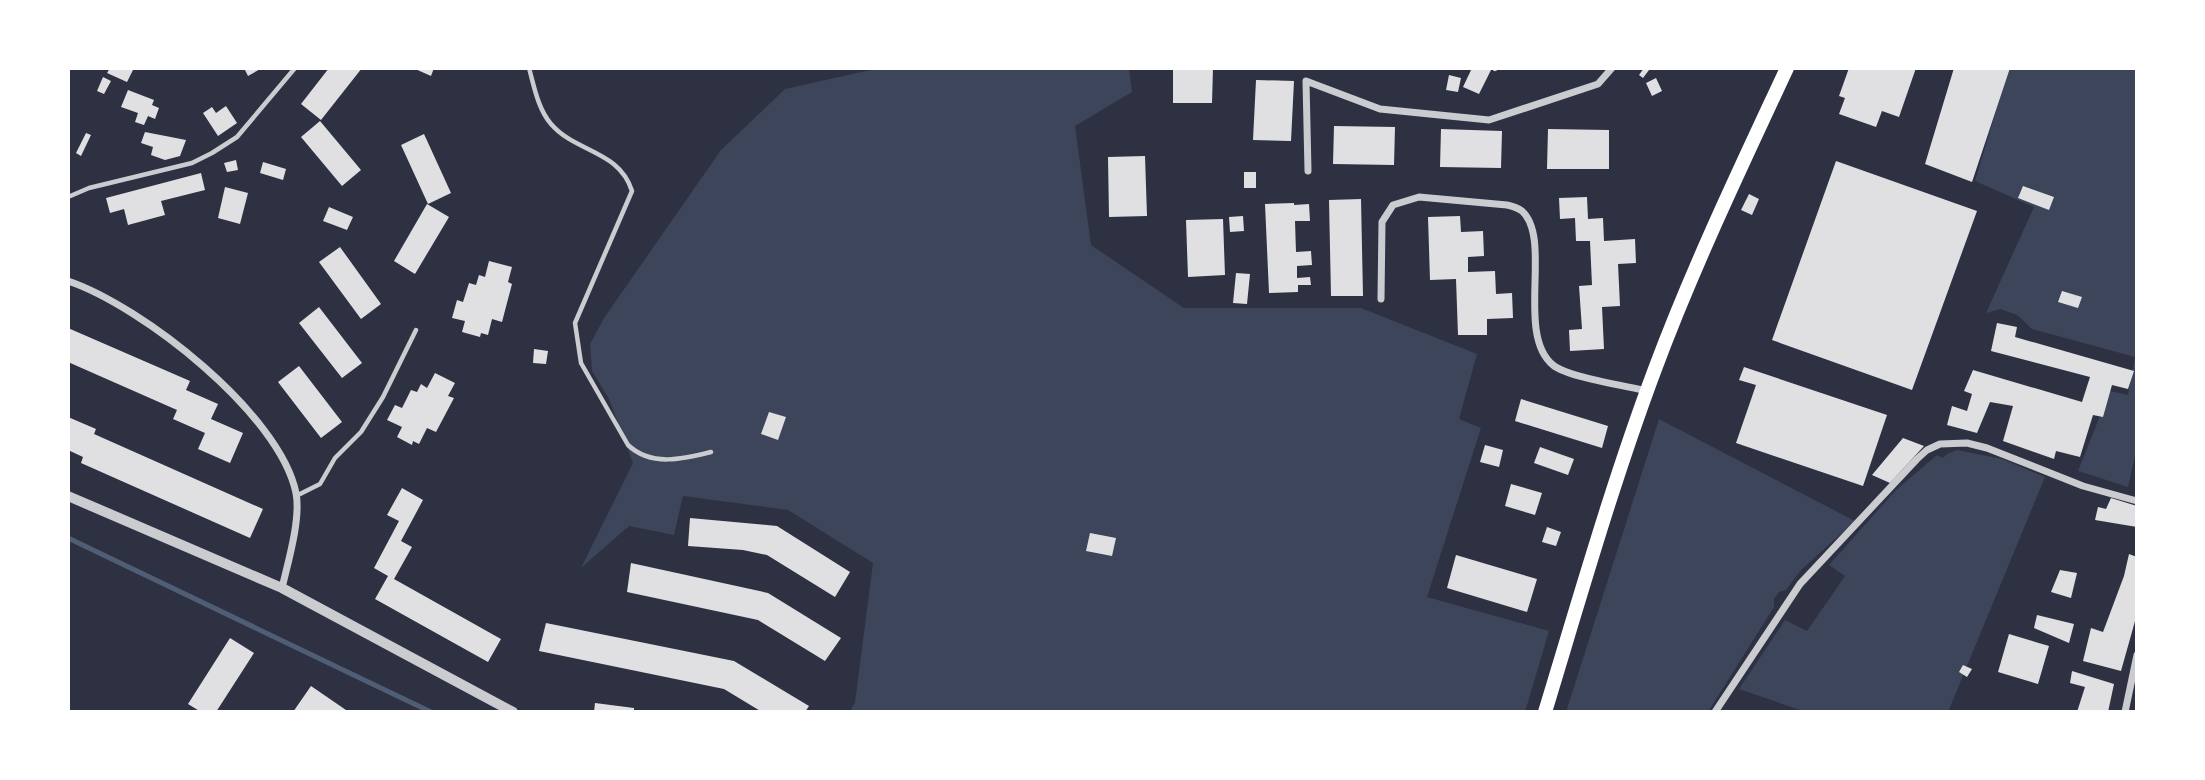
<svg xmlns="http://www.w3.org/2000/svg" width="2205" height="780" viewBox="0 0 2205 780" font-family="'Source Serif 4',serif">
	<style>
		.green { fill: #3c4559 }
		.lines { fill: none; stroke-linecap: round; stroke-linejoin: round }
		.stream { stroke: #4f5d75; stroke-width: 5 }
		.building { fill: #e0e0e3 }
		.service { stroke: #caccd0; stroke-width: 4.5 }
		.minor { stroke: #caccd0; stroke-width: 7 }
		.tertiary { stroke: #caccd0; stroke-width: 10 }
		.primary { stroke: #fff; stroke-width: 14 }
	</style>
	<rect width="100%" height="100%" fill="#2d3142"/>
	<path class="green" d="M879,68H1129L1132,92L1075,126L1091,245L1184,308H1361L1477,354L1459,419L1481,428L1427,597L1549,631L1525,712H850L855,702L873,563L788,510L683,496L674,535L629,526L581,568L633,463L609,399L592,371L590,344L604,318L721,150L785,89Z
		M2009,68H2137V447L2128,487L2078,471L2110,391L2128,395L2135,357L2032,329L2017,315L2000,309L1986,313L2034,207L1975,181Z
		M1659,419L1855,521L1801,570L1786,590L1779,592L1774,599V607L1708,712H1566Z
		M1957,450L2002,459L2045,477L1948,712H1806L1739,689L1785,620L1807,631L1845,576L1829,565L1896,490L1937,455L1943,458L1947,454Z"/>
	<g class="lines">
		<path class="stream" d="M68,538L431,712"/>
	</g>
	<path class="building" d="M110,68H129L133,70L127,82L107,73Z
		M244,68H262L248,76Z
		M329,68H362L321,120L301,104Z
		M413,68H434L431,76Z
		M1173,68H1213L1212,103H1173Z
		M1472,68H1492L1479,94L1463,87Z
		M1644,68L1649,70L1643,78L1639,75Z
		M1849,68H1916L1899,117L1882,111L1876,127L1839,114L1845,98L1839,96Z
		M1954,68H2010L1972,182L1925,164Z
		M1449,75L1461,78L1458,92L1446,90Z
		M103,77L111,81L104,94L97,91Z
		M1656,78L1662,91L1652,96L1646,83Z
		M1256,80L1294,81L1291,141L1253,140Z
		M128,90L154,100L152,105L159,108L155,119L148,116L144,125L135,122L138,113L121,107Z
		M226,106L237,123L218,136L203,113L212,107L216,113Z
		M320,121L361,170L342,186L301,137Z
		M1334,126L1395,127L1394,165L1333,164Z
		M1441,129L1502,131L1501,168L1440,167Z
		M1548,129L1609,130V169H1547Z
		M145,132L186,140L180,156L165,160L151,155L153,147L141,143Z
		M86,133L91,135L81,156L76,153Z
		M424,134L451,193L428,204L401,145Z
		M1145,156L1147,216L1109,217L1108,157Z
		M236,160L238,170L227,172L224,163Z
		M1836,161L1977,211L1912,390L1772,340Z
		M263,162L286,169L283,180L260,173Z
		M1244,172H1256V188H1244Z
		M201,173L205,190L161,201L165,215L128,225L124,209L110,213L106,198Z
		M2023,186L2054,197L2049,210L2018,198Z
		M225,187L248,193L240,224L218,218Z
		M1749,194L1759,199L1752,215L1741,210Z
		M1587,197L1588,219L1603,218L1604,241L1635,239L1636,263L1618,264L1620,306L1602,307L1604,349L1570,351L1569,330L1582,329L1579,286L1592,285L1590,241H1576L1575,218L1560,219L1559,198Z
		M1361,199L1363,296H1331L1329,200Z
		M1294,203V205L1309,204L1310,221H1295L1296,252L1311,251L1312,265L1297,266V278L1310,277L1311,285H1298V292L1269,293L1265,204Z
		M427,204L449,217L415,274L394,261Z
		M329,207L353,217L347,230L323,221Z
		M1243,216L1244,231L1230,232L1229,217Z
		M1460,216L1461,232L1483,231L1484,256L1468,257V272L1495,271L1496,294L1512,293L1513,318L1487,319V335H1458L1456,279L1430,280L1428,217Z
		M1223,219L1225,275L1188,277L1186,220Z
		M340,247L381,304L361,319L319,262Z
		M489,261L512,267L508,282L512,284L502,322L492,319L488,335L481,333L480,337L462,332L465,321L452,318L457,300L463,302L469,283L476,285L479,275L485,277Z
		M1236,273L1250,274L1247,304L1233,303Z
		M2062,291L2082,297L2078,308L2058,302Z
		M319,307L362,363L342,378L299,323Z
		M1997,323L2017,327L2015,337L2134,371L2128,389L2112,385L2103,417L2093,415L2080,457L2056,451L2054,459L2003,441L2013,406L1990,402L1977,433L1947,425L1952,406L1967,411L1972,394L1964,391L1973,370L2082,402L2090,377L1991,351Z
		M68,328L190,381L186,390L218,404L211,419L243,433L230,463L198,449L205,433L173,419L177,410L68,362Z
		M534,349L548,351L546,364L533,363Z
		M299,366L342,422L321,438L278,382Z
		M1744,367L1887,415L1863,486L1736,443L1756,385L1739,380Z
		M435,373L455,383L448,396L454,398L436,432L427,428L419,444L413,441L412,445L397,437L402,427L387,420L395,405L402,408L411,390L417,392L421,384L427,388Z
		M1521,399L1608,426L1602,448L1515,421Z
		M769,412L786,417L778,440L761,434Z
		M68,417L96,429L94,434L263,509L250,538L81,463L83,457L68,450Z
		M1903,438L1924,446L1890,483L1872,475Z
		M1485,445L1503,450L1499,467L1480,462Z
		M1540,447L1574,459L1568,475L1534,463Z
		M1511,484L1542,493L1535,515L1505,506Z
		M402,488L423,500L401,541L412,547L394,579L501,639L488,662L375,599L388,576L374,568L399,521L387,515Z
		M2111,498L2137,506V527L2095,520L2098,507L2106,509Z
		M690,518L777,526L850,572L835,597L767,555L743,550L688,546Z
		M1547,527L1561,532L1556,546L1542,542Z
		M1090,533L1116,538L1112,556L1086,551Z
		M2129,554L2137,557V614L2121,671L2083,661L2091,628L2103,632L2124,576Z
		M1456,555L1537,579L1527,612L1447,588Z
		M631,563L768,593L841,638L825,661L758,620L627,592Z
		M2060,570L2077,573L2071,598L2051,592Z
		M2037,615L2074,624L2069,643L2034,628Z
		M546,623L734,661L809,706L805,712H762L724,689L539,651Z
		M2009,634L2049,646L2038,684L1998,672Z
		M230,638L254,653L216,712H201L188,704Z
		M1963,665L1972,669L1967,677L1959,672Z
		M2072,671L2114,684L2108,712H2077L2085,687L2070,683Z
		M311,686L346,710L345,712H293Z
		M595,703L634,708V712H594Z"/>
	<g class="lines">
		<path class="service" d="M529,68C534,86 538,109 551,124C576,153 619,150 632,191L575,323L581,363L628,445C651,467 683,459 711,452
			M1495,69V68
			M68,197L89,188L192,163L212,153L237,137L295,68
			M296,496L320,484L335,458L361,432L383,397L416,330"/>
		<path class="minor" d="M1308,171L1306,81L1380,109L1489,120L1598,84L1612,68
			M68,281C142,306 280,414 296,493C301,519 288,562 282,588
			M1381,299L1382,222L1393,205L1419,197L1507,205C1512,206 1518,208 1522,211C1553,239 1515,334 1553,365C1567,377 1626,386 1647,391
			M1715,712L1800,584L1917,459L1927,450L1940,444L1967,443L1987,448L2083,486L2137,501
			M2125,712L2137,655"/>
		<path class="tertiary" d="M68,496L282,588L513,712"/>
		<path class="primary" d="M1545,712C1580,597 1613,481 1655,369C1693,267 1741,167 1787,68"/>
	</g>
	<rect width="2205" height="780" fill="none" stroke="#ffffff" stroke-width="140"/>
</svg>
